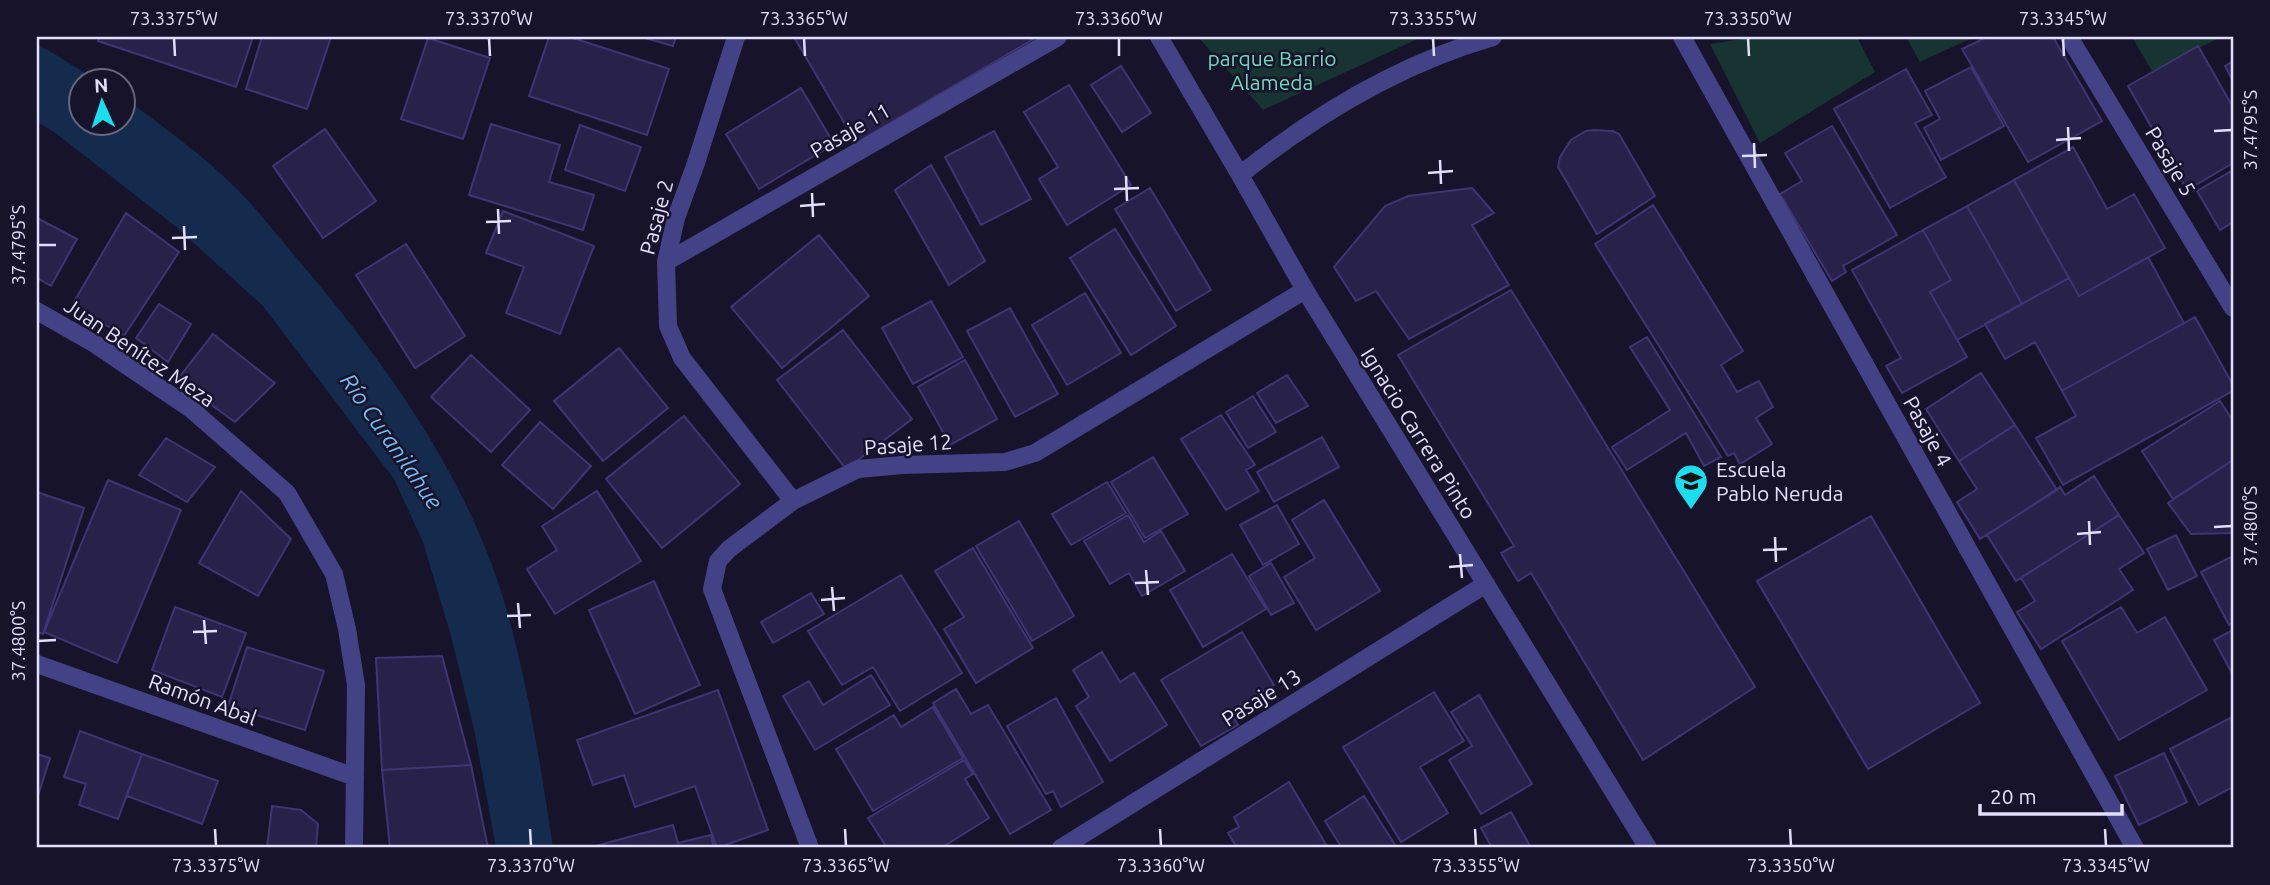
<svg xmlns="http://www.w3.org/2000/svg" width="2270" height="885" viewBox="0 0 2270 885" font-family="Ubuntu,sans-serif">
	<style>
		.green { fill: #173432 }
		.water { fill: #142b4e }
		.building { fill: #28214a; stroke: #403574; stroke-width: 2 }
		.lines { fill: none; stroke-linecap: round; stroke-linejoin: round }
		.minor { stroke: #434286; stroke-width: 18 }
		.tertiary { stroke: #434286; stroke-width: 18 }
		.ticks { fill: none; stroke: #e2dffd; stroke-width: 2.5 }
		.labels { text-anchor: middle; dominant-baseline: central; stroke-width: 5; stroke-linejoin: round; paint-order: stroke }
		.park-label { font-size: 21px; fill: #6fd9bc; stroke: #17132a }
		.street-label { font-size: 21px; fill: #e2dffd; stroke: #17132a }
		.poi-label { font-size: 21px; fill: #e2dffd; stroke: #17132a; text-anchor: start }
		.water-label { font-size: 23px; font-style: italic; fill: #75bcf5; stroke: #17132a }
		.neatline { fill: none; stroke: #e2dffd; stroke-width: 2.5 }
		.ticks-label { font-size: 18px; text-anchor: middle; fill: #e2dffd }
	</style>
	<rect width="100%" height="100%" fill="#17132a"/>
	<path class="green" d="M1198,37H1422L1263,110Z
		M1755,37H1857L1875,72L1760,143L1710,44Z
		M1906,37H1974L1920,62Z
		M2132,37H2221L2152,71Z"/>
	<path class="water" d="M37,46L48,50L96,80H80V122H122L123,97C162,126 203,155 238,190C260,212 279,238 300,262C386,364 466,474 505,604C528,684 541,767 553,848H496L474,729L451,636L423,542L394,479L263,306L175,226L54,132L37,122Z"/>
	<path class="building" d="M99,37H253L236,87L98,41Z
		M262,37H331L307,109L246,89Z
		M549,37H570L669,69L647,135L529,96Z
		M642,37H676L673,46Z
		M794,37H1037L856,143Z
		M1987,37H2053L2102,121L2028,162L1962,49Z
		M428,38L490,58L463,139L401,119Z
		M2198,46L2233,107V163L2187,190L2128,86Z
		M2233,61V81L2225,66Z
		M1121,66L1151,113L1122,132L1091,85Z
		M1971,67L2004,126L1941,160L1924,128L1940,119L1925,91Z
		M1906,69L1932,115L1915,123L1946,177L1890,208L1834,109Z
		M1069,85L1131,185L1067,225L1039,179L1058,167L1024,112Z
		M801,88L834,144L759,189L726,134Z
		M491,124L560,145L549,182L594,195L583,230L469,195Z
		M580,125L641,147L625,191L565,170Z
		M1832,126L1897,235L1843,266L1846,272L1832,281L1780,194L1802,181L1785,153Z
		M325,129L376,201L323,238L273,166Z
		M1594,130L1613,131L1619,134L1655,196L1597,234L1558,167L1560,157L1571,140L1586,131Z
		M994,131L1031,199L981,225L945,157Z
		M2073,147L2107,209L2134,194L2165,248L2079,296L2014,180Z
		M931,165L985,261L949,285L895,190Z
		M2233,170V222L2220,230L2197,191Z
		M2014,180L2069,278L2022,304L1967,206Z
		M1150,188L1211,290L1176,311L1115,209Z
		M1472,188L1494,213L1472,225L1509,285L1409,339L1376,291L1356,301L1334,267L1385,206L1408,196Z
		M1653,205L1743,351L1721,365L1737,392L1759,381L1773,407L1756,418L1772,444L1740,464L1734,453L1728,456L1595,244Z
		M1967,206L2022,304L1957,340L1930,292L1951,280L1923,230Z
		M503,211L594,246L560,334L506,313L524,267L486,253Z
		M126,213L179,252L124,336L72,305Z
		M37,218L77,239L51,286L37,278Z
		M1115,229L1176,326L1131,355L1070,258Z
		M1923,230L1951,280L1930,292L1967,357L1902,393L1886,366L1901,358L1852,270Z
		M819,235L869,296L782,368L731,307Z
		M406,244L465,336L415,368L356,275Z
		M2148,257L2184,323L2062,391L2035,342L2005,359L1985,324L2069,278L2079,296Z
		M1511,290L1755,687L1643,760L1531,573L1518,581L1501,553L1514,546L1398,355Z
		M1085,293L1121,353L1067,385L1032,325Z
		M931,301L963,357L913,384L882,328Z
		M159,304L191,324L168,362L136,338Z
		M1010,308L1058,394L1015,417L967,331Z
		M2195,317L2233,385V391L2063,485L2036,438L2076,416L2062,391Z
		M843,330L912,419L846,469L777,380Z
		M213,334L275,383L235,422L177,380Z
		M1647,337L1721,457L1704,466L1686,433L1627,470L1612,447L1670,410L1630,347Z
		M619,348L668,408L603,461L554,401Z
		M471,355L530,410L491,452L431,397Z
		M965,360L997,419L950,445L918,387Z
		M1981,373L2015,425L1959,461L1926,409Z
		M1287,375L1308,406L1276,423L1257,393Z
		M1253,396L1276,432L1248,448L1226,412Z
		M2220,401L2233,421V460L2173,499L2142,451Z
		M1221,415L1255,465L1246,470L1259,491L1226,510L1181,439Z
		M684,416L740,484L662,548L606,479Z
		M540,422L591,466L553,509L502,465Z
		M2015,425L2057,490L1980,539L1957,502L1977,489L1959,461Z
		M1322,437L1339,467L1274,502L1257,472Z
		M166,438L215,467L187,502L139,475Z
		M1153,457L1188,514L1145,538L1111,482Z
		M2233,460V533L2191,534L2168,503Z
		M2094,476L2119,515L2016,581L1987,535L2060,487L2065,495Z
		M108,480L181,510L117,663L44,632Z
		M1107,482L1126,513L1071,545L1052,514Z
		M241,491L291,539L258,596L199,563Z
		M597,491L641,561L555,614L527,569L557,550L542,526Z
		M37,492L84,508L43,634L37,632Z
		M1324,500L1380,591L1316,630L1284,577L1315,558L1292,520Z
		M1277,505L1299,544L1263,565L1240,525Z
		M1128,515L1144,542L1161,531L1185,571L1142,596L1129,573L1110,584L1084,541Z
		M2119,515L2144,553L2119,569L2133,590L2041,649L2017,612L2035,601L2021,578Z
		M1871,516L1980,703L1868,769L1757,581Z
		M1019,521L1074,616L1032,641L976,546Z
		M2176,535L2197,576L2168,590L2147,549Z
		M973,548L1033,648L976,683L944,629L964,617L935,571Z
		M1232,554L1266,609L1203,647L1170,590Z
		M2233,556V623L2229,625L2201,572Z
		M1271,563L1294,603L1271,615L1249,576Z
		M901,575L962,673L900,711L873,667L842,685L808,631Z
		M654,581L700,685L635,714L589,610Z
		M811,593L824,614L773,643L761,622Z
		M175,607L246,633L222,697L152,670Z
		M2121,607L2137,633L2165,617L2207,690L2119,740L2062,641Z
		M2233,630V675L2214,640Z
		M1242,632L1274,685L1230,711L1238,725L1201,746L1161,680Z
		M247,647L324,671L305,730L228,706Z
		M1102,652L1120,682L1134,673L1167,725L1110,761L1076,706L1089,697L1073,670Z
		M442,656L471,765L382,770L376,658Z
		M871,675L890,705L815,750L783,696L809,681L823,705Z
		M956,689L971,714L988,705L1051,810L1010,834L933,703Z
		M718,690L768,830L717,848L695,786L635,807L624,775L593,785L577,740Z
		M1434,692L1464,741L1420,767L1448,813L1401,842L1343,747Z
		M1479,695L1532,784L1481,814L1449,760L1472,746L1451,712Z
		M1056,698L1103,782L1061,807L1053,791L1046,794L1007,726Z
		M933,707L963,758L873,811L836,749L894,715L901,727Z
		M2230,718L2233,724V787L2199,805L2170,749Z
		M80,731L142,754L118,819L79,805L86,784L64,777Z
		M2164,753L2187,802L2139,825L2115,776Z
		M37,754L50,758L37,799Z
		M142,754L218,781L202,824L127,796Z
		M964,760L973,774L965,779L989,818L941,848H887L868,818Z
		M471,765L488,848H390L382,770Z
		M1289,782L1328,848H1237L1228,833L1239,827L1234,817Z
		M1364,796L1397,848H1342L1325,821Z
		M272,806L301,810L318,824L316,848H267Z
		M1511,812L1531,848H1492L1481,828Z
		M673,825L678,843L711,835L714,848H588Z"/>
	<g class="lines">
		<path class="minor" d="M736,37L696,163L676,218L666,262L668,326L682,358L793,501
			M1682,37L2135,848
			M2069,37L2233,308
			M666,262L1058,37
			M37,311L95,344L191,409L287,493L334,574L347,629L356,685L354,848
			M37,664L355,777
			M810,848L712,589L718,561L729,549L793,501L858,469L902,465L1005,462L1035,453L1305,290
			M1061,848L1486,584"/>
		<path class="tertiary" d="M1159,37L1240,175L1305,290L1648,848
			M1240,175C1316,114 1399,64 1493,37"/>
	</g>
	<path class="ticks" d="M174,38L175,56M489,38L490,56M804,38L805,56M1119,38V56M1433,38L1434,56M1748,38L1749,56M2063,38L2064,56M2068,127L2069,151M2214,131L2232,130M2056,140L2081,138M1754,143L1755,168M1742,156L1767,155M1440,160L1441,184M1428,173L1453,171M1126,176L1127,201M1114,189L1139,188M812,193L813,217M800,206L825,204M498,209L499,234M486,222L511,221M184,226L185,250M172,238L197,237M38,245H56M2089,521L2090,545M2214,527L2232,526M2077,534L2101,532M1775,537L1776,562M1763,550L1787,549M1460,554L1462,578M1449,567L1473,565M1146,570L1148,595M1135,583L1159,582M832,587L834,611M821,600L845,598M518,603L520,628M507,616L531,615M204,620L206,644M193,632L217,631M38,641L56,640M215,829L216,846M530,829L531,846M845,829L846,846M1160,829L1161,846M1475,829L1476,846M1790,829L1791,846M2105,829L2106,846"/>
	<defs>
		<g id="school-pin" transform="scale(1.75)"><path d="M0 17L-7.5 6A9.5 9.5 0 1 1 7.5 6Z" fill="#1addee" stroke="#17132a"/><path d="M0-5L7-2L0 1L-7-2ZM-4 1L0 2.5L4 1V4Q0 6-4 4Z" fill="#111"/></g>
	</defs>
	<g fill-rule="evenodd">
		<use href="#school-pin" x="1691" y="481"/>
	</g>
	<g class="labels">
		<g class="park-label">
			<text x="1272" y="58">parque Barrio<tspan x="1272" dy="24">Alameda</tspan></text>
		</g>
		<g class="street-label">
			<text transform="translate(850 130) rotate(-30)">Pasaje 11</text>
			<text transform="translate(2171 161) rotate(59)">Pasaje 5</text>
			<text transform="translate(656 217) rotate(-75)">Pasaje 2</text>
			<text transform="translate(140 352) rotate(34)">Juan Benítez Meza</text>
			<text transform="translate(1928 431) rotate(61)">Pasaje 4</text>
			<text transform="translate(1419 433) rotate(58)">Ignacio Carrera Pinto</text>
			<text transform="translate(908 444) rotate(-4)">Pasaje 12</text>
			<text transform="translate(1261 697) rotate(-32)">Pasaje 13</text>
			<text transform="translate(203 699) rotate(20)">Ramón Abal</text>
		</g>
		<g class="poi-label">
			<text x="1716" y="469">Escuela<tspan x="1716" dy="24">Pablo Neruda</tspan></text>
		</g>
		<g class="water-label">
			<text transform="translate(392 441) rotate(55)">Río Curanilahue</text>
		</g>
	</g>
	<rect width="2270" height="885" fill="none" stroke="#17132a" stroke-width="77"/>
	<g transform="translate(102 102) rotate(357)"><circle r="33" fill="#17132a" stroke="#68657e" stroke-width="2"/>
	<path d="M0-5L12 26L0 18L-12 26Z" fill="#1addee"/>
	<text y="-10" font-size="19" font-weight="bold" text-anchor="middle" fill="#e2dffd">N</text>
	</g>
	<path d="M1980 804v10h142v-10" fill="none" stroke="#e2dffd" stroke-width="3.5"/>
	<text x="1990" y="804" font-size="21" fill="#e2dffd" stroke="#17132a" stroke-width="5" paint-order="stroke">20 m</text>
	<rect x="38" y="38" width="2194" height="808" class="neatline"/>
	<g class="ticks-label">
		<text x="174" y="25">73.3375°W</text>
		<text x="489" y="25">73.3370°W</text>
		<text x="804" y="25">73.3365°W</text>
		<text x="1119" y="25">73.3360°W</text>
		<text x="1433" y="25">73.3355°W</text>
		<text x="1748" y="25">73.3350°W</text>
		<text x="2063" y="25">73.3345°W</text>
		<text transform="translate(2251 130) rotate(-90)" y="6">37.4795°S</text>
		<text transform="translate(19 245) rotate(-90)" y="6">37.4795°S</text>
		<text transform="translate(2251 526) rotate(-90)" y="6">37.4800°S</text>
		<text transform="translate(19 641) rotate(-90)" y="6">37.4800°S</text>
		<text x="216" y="872">73.3375°W</text>
		<text x="531" y="872">73.3370°W</text>
		<text x="846" y="872">73.3365°W</text>
		<text x="1161" y="872">73.3360°W</text>
		<text x="1476" y="872">73.3355°W</text>
		<text x="1791" y="872">73.3350°W</text>
		<text x="2106" y="872">73.3345°W</text>
	</g>
</svg>
